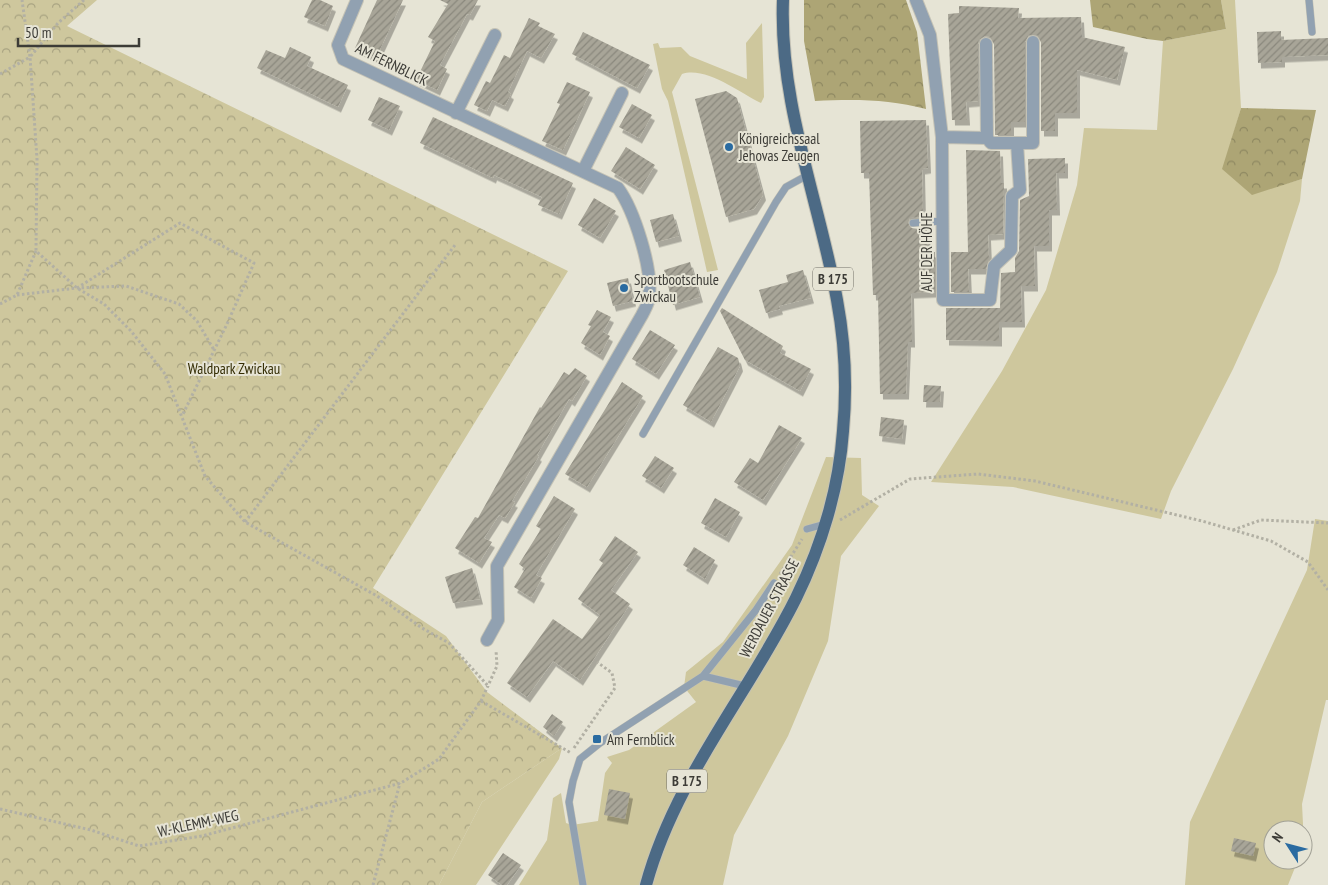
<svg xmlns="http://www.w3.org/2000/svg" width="1328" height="885" viewBox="0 0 1328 885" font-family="'PT Sans Narrow',sans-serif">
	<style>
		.grass { fill: #cec79d }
		.forest { fill: url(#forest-crowns) }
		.park { fill: url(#park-crowns) }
		.building { fill: url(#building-hatch); filter: url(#shadow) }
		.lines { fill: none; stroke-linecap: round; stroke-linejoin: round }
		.service-casing { stroke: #c4c2b5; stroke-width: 8 }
		.minor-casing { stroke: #c4c2b5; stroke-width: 14 }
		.primary-casing { stroke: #c4c2b5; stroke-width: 14 }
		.path { stroke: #b2b0a4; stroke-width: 3; stroke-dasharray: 2.5 2.5; stroke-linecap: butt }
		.service { stroke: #91a1b1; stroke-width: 7 }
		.minor { stroke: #91a1b1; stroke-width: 12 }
		.primary { stroke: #4c6a85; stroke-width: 12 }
		.poi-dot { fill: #2a6ba1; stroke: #e6e4d5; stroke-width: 2 }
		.labels { text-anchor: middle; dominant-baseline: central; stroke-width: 4; stroke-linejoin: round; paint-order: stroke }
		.shield { fill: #e6e4d5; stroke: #706e66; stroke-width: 1 }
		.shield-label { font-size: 14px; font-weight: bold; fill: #3d3c37 }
		.street-label { font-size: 15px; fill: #3d3c37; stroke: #e6e4d5 }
		.poi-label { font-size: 15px; fill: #3d3c37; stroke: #e6e4d5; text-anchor: start }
		.park-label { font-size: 15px; fill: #332c03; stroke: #e6e4d5 }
	</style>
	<defs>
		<pattern id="forest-crowns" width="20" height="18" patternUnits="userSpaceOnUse" patternTransform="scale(1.25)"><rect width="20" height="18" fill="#ada575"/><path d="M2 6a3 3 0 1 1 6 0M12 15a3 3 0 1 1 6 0" fill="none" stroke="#8e8861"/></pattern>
		<pattern id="park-crowns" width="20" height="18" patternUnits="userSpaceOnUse" patternTransform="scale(1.25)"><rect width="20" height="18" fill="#cec79d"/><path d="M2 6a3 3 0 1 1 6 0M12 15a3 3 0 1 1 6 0" fill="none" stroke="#a8a381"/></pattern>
		<pattern id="building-hatch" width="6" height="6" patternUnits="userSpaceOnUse" patternTransform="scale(1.25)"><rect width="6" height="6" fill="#a8a598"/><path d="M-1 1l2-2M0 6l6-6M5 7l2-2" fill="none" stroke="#8a887d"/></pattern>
		<filter id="shadow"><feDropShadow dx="3" dy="5.5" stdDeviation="0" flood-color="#0004"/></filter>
	</defs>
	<rect width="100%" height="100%" fill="#e6e4d5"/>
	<path class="grass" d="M1221,0H1235L1241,108L1223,169L1252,194L1302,179L1300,201L1277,272L1233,369L1171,491L1161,519L1013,487L931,482L1002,371L1046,290L1077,185L1084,128L1157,130L1163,41L1226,29Z
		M762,23L764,97L761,103C740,93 706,66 682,74L672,92L718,270L707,272L668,101L662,89L653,44L658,43L660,48L681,47L690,56L747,79L746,43Z
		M826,457L861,458L862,495L879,506L841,556L828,641L788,736L734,835L723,885H519L547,840L553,798L561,793L566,823L572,825L598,821L605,773L612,763L607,757L629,750L696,702L684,687L686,672L723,642L792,545Z
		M1315,519L1328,521V700H1326L1302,804L1304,844L1303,847V830H1273V860H1298L1288,885H1185L1190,822L1307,570Z
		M562,748L559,759L476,885H439L482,802Z"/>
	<path class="forest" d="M804,0H906L917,32L926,109C889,99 854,99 815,101L804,41Z
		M1090,0H1221L1226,29L1163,41L1147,39L1093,27Z
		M1241,108L1316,110L1302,179L1252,195L1222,169Z"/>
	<path class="park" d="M0,0H97L67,26L568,271L373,588L446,636L487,692L562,748L482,802L439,885H0Z"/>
	<path class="building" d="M312,0H320L333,6L325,26L304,17Z
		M377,0H403L376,58L355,48Z
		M440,0H478L470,15L467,14L440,65L447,69L437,90L416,80L435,41L428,37L448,4Z
		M959,6L1019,8L1018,18L1081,17L1082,37L1125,47L1117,80L1077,70V113H1055V131H1041V42L1037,35H1029L1025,42V122H1011V135H995L994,44L990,37L985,36L979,40L978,44V101L966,102L967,120H952L948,14L959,13Z
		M529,18L540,23L538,26L555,34L541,58L527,51L508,92L511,94L505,106L492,100L487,111L474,105L486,81L490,83L504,55L510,58Z
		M1281,31V40L1328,38V55L1282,57V62L1258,63L1257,32Z
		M583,32L650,65L637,88L572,54Z
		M290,47L311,57L307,66L348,85L338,107L257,68L266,50L285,58Z
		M567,82L590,92L563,150L542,141L560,104L557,103Z
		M726,91L737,98L763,195L754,209L726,217L695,99Z
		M379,97L400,106L389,130L368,120Z
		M632,104L652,115L639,138L619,127Z
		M433,117L573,183L559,214L538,205L542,197L494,175L493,178L420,143Z
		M926,120L928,168L922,169L923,217L910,218L908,223L911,228L927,230L928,252H935V292L911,293L912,342H908L906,394H880L878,295H873L869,173H861L860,121Z
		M626,147L655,165L640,189L611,171Z
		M966,150L1000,151L1001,183H1004L1003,234L988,235L989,260L986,269H968L969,292H951V252H968Z
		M1065,158V173H1056L1057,210H1049V246H1034L1035,286H1021L1022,322H999V341L946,340V308H1000L1001,273L1015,272V258L1019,251L1020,200L1029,196L1028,159Z
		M594,198L616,211L600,238L578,225Z
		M673,214L679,236L656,242L650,220Z
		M690,262L700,297L673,305L664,270Z
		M803,270L811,298L779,306L780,309L766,313L759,290L788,282L786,275Z
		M628,278L633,301L613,306L607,283Z
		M722,308L783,346L780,353L811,369L800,391L745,360L720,311Z
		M597,310L611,317L603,332L610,336L600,355L581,343L591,326L588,325Z
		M650,330L675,345L656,374L632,359Z
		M718,347L738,358L740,366L711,422L683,405Z
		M575,368L587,376L572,401L569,399L537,455L539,456L512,501L515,502L505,518L499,515L484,538L492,542L479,563L455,548L475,517L478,518L540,407L541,408L564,372L569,375Z
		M622,382L643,396L587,487L565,474Z
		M924,385L941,386L940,402H923Z
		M881,417L904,420L902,439L879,436Z
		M779,425L802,438L763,500L734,482L750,458L758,463Z
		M655,456L674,468L661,488L642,476Z
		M554,496L575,509L536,575L542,578L531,598L514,587L525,569L519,564L541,529L536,526Z
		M715,498L740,512L726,537L701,523Z
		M615,536L638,552L611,590L630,604L580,680L553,661L527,697L507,683L553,619L582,639L600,615L578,599L603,563L599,560Z
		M694,547L715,560L705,579L683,565Z
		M472,568L480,599L453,603L445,577Z
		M552,714L563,722L554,736L543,727Z
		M609,789L630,793L625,819L604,815Z
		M1234,838L1256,843L1253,856L1231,851Z
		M503,853L521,865L507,885H502L488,875Z"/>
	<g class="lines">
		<g class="service-casing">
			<path id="service" d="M1309,0L1312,32
				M913,223L943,221
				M643,434L776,202L786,187L806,176
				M807,529L825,524
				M703,676L756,610L774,583
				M583,885L569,802L573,781L580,759L600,743L703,676L745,686"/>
		</g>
		<g class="minor-casing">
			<path id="minor" d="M357,0L338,45L343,59L618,188C634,210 653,269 649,297C649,303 645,309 642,315L497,566L498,620L487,640
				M916,0L930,35L942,137L943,300H990L994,266L1011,250L1012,196L1020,190L1017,143H1033V42
				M986,44L987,138
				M456,113L495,35
				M942,137L987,138L991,143H1017
				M583,171L622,93"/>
		</g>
		<g class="primary-casing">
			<path id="primary" d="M646,885C675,778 748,695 796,598C821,547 839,488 843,431C847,388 845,343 837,300C819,200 779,104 783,0"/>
		</g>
		<path class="path" d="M84,0L58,23L30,57L37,159L36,251L77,288L104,304L131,331L165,374L205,476L245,522L377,596L422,628L449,643L489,687
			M0,74L30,57L22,0
			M747,138L752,136
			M752,157L757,156
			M77,288L180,223L254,263L227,324L182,416
			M17,295L77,288L126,286L179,304L197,321L214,350
			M0,304L17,295L36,251
			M840,520L910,479L978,474L1035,481L1202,521L1271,541L1308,562L1328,590
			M245,522L455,245
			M1233,530L1261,520L1328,523
			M780,574L802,539
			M481,701L571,753
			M574,748L615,688L612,673L597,662
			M0,809L91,830L139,846L202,836L401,783L439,759L481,701L497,666L496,650
			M373,885L400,783"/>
		<use href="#service" class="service"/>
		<use href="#minor" class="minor"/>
		<use href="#primary" class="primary"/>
	</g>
	<g class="poi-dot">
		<circle cx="729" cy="147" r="5"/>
		<circle cx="624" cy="288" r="5"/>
		<rect x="592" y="734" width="10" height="10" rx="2.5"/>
	</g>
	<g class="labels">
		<g class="shield">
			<rect x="813" y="267.5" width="40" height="23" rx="4"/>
			<rect x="667" y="769.5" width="40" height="23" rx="4"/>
		</g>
		<g class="shield-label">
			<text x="833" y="279">B 175</text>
			<text x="687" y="781">B 175</text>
		</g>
		<g class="street-label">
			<text transform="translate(392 64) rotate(26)">AM FERNBLICK</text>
			<text transform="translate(926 252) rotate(-90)">AUF DER HÖHE</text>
			<text transform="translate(769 608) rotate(-62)">WERDAUER STRASSE</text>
			<text transform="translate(198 823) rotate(-12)">W.-KLEMM-WEG</text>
		</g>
		<g class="poi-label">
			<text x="739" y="138">Königreichssaal<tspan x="739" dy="17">Jehovas Zeugen</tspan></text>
			<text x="634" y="279">Sportbootschule<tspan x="634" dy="17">Zwickau</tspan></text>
			<text x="607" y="739">Am Fernblick</text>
		</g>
		<g class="park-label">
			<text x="234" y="368">Waldpark Zwickau</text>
		</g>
	</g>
	<g transform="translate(1288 845) rotate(306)"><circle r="24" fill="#e6e4d5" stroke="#a2a196"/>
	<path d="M0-4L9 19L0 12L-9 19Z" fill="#2a6ba1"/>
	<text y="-8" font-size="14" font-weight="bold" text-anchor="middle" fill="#3d3c37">N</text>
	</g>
	<path d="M18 38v8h121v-8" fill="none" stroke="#3d3c37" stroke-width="2.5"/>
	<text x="25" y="38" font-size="15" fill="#3d3c37" stroke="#e6e4d5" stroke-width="4" paint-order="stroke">50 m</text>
</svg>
